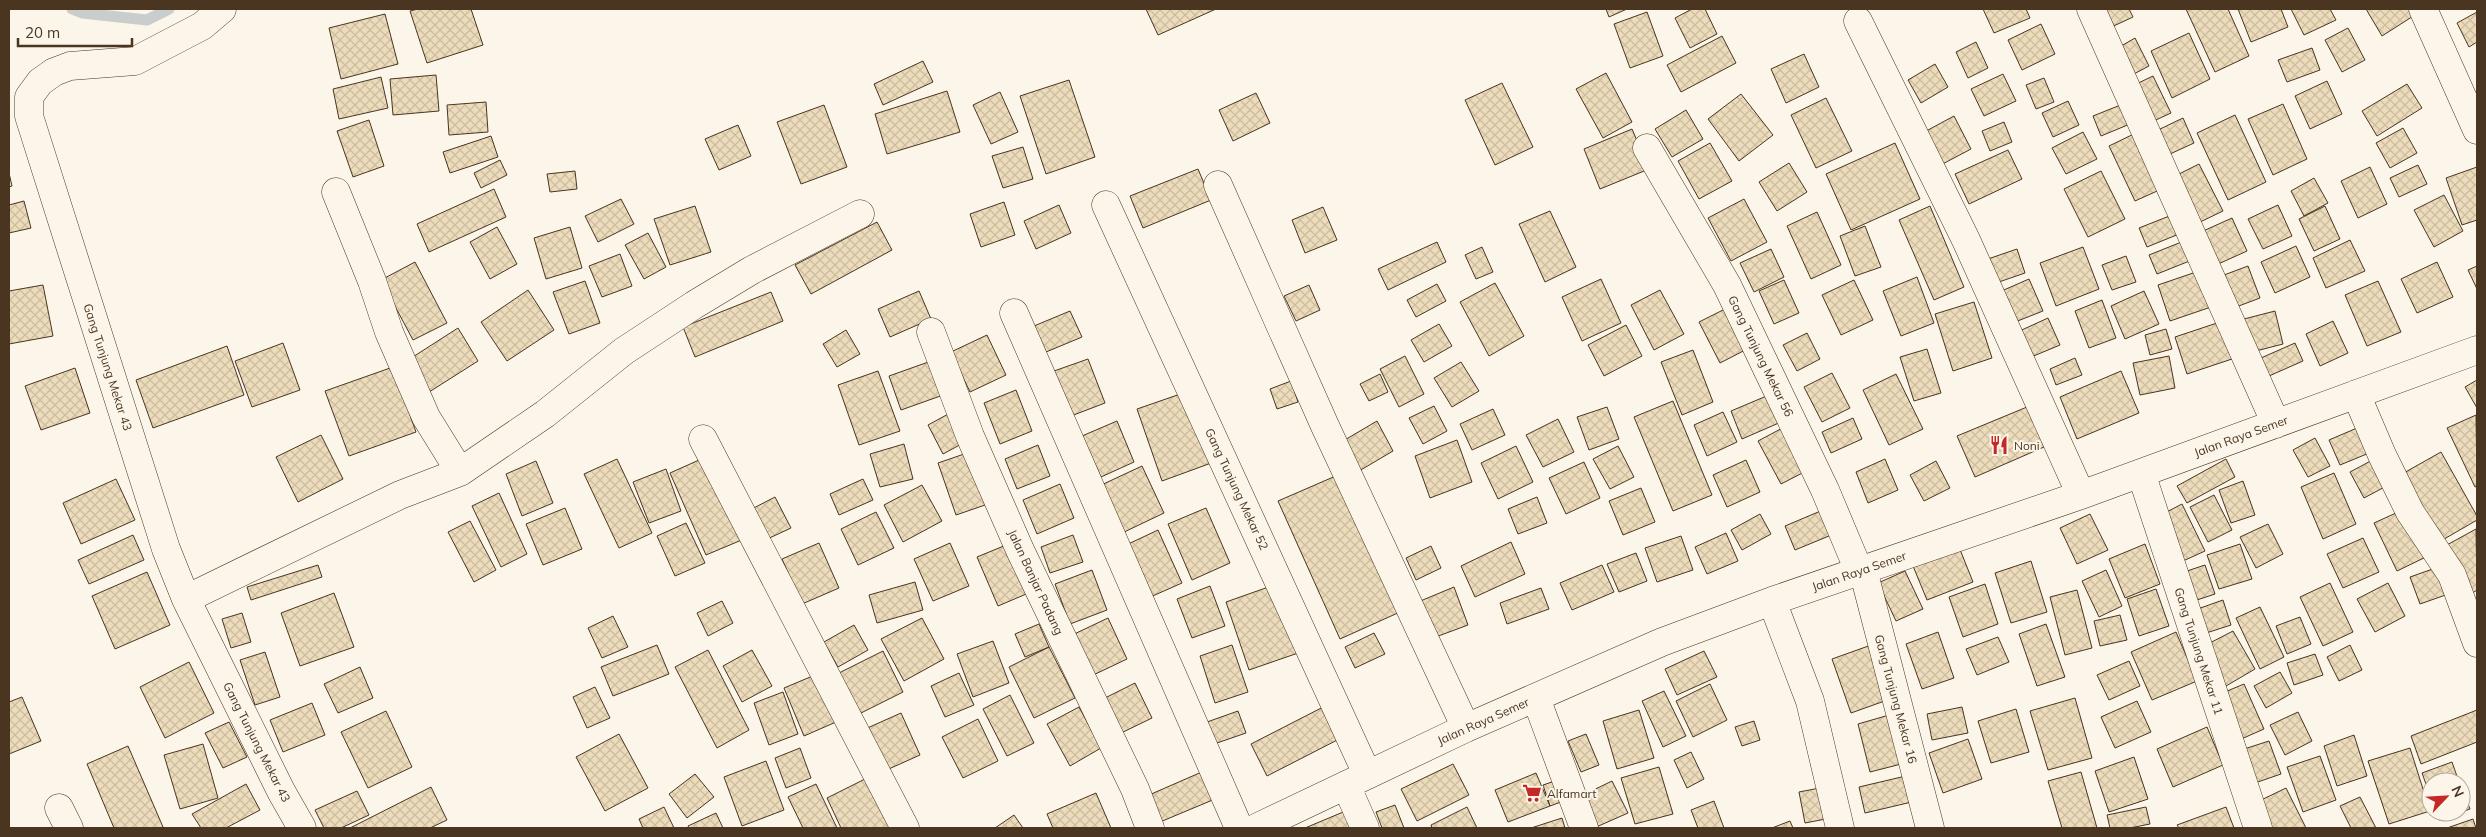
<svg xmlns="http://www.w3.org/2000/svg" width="2486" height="837" viewBox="0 0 2486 837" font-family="Mulish,sans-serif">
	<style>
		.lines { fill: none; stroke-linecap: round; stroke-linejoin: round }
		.stream { stroke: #c9cecd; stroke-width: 11 }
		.building { fill: url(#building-cross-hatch); stroke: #4a3520 }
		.minor-casing { stroke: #4a3520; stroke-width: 29 }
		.minor { stroke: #fbf6e9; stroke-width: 28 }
		.labels { text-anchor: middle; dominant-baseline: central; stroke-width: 4; stroke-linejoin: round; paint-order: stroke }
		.street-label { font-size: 12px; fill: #4a3520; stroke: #fbf6e9 }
		.poi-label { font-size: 12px; fill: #4a3520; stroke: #fbf6e9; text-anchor: start }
	</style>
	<defs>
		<pattern id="building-cross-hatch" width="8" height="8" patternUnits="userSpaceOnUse" patternTransform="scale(1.25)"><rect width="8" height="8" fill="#ecdcbc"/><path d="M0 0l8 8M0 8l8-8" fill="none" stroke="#ccbda1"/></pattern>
	</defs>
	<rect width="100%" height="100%" fill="#fbf6e9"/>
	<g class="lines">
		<path class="stream" d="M72,9L82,13L147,20L169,9"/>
	</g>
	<path class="building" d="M418,9H471L483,45L427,63L410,11Z
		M1146,9H1216L1158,35Z
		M1606,9H1627L1609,17Z
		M1692,9H1705L1717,34L1690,48L1675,18Z
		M1983,9H2026L2030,18L1994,33Z
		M2095,9H2129L2133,17L2105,30Z
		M2186,9H2228L2249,56L2215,72Z
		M2238,9H2281L2288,27L2251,42Z
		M2291,9H2330L2336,20L2304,35Z
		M2366,9H2415L2418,13L2382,36Z
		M1647,12L1663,56L1630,68L1614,24Z
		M2477,12V42L2469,47L2457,23Z
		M385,14L398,64L341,79L329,28Z
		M2041,24L2055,54L2022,70L2008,40Z
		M2348,28L2365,60L2342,72L2325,40Z
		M2189,33L2210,79L2172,98L2151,51Z
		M1722,36L1736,63L1681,92L1667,65Z
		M2135,38L2149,66L2130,76L2116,49Z
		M1976,42L1988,68L1968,78L1956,52Z
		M2312,48L2320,70L2287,82L2278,60Z
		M1804,54L1819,87L1786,103L1771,69Z
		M923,61L933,82L883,105L874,84Z
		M1935,64L1948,87L1921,103L1908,80Z
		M1606,73L1632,122L1603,138L1576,89Z
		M2003,74L2016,101L1984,116L1971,89Z
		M436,75L439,111L393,115L390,79Z
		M2153,76L2171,113L2147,124L2130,87Z
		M381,77L388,108L339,119L333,89Z
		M2044,78L2054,102L2036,109L2026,85Z
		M1069,80L1095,157L1046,174L1020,96Z
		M2327,81L2342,114L2310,129L2295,96Z
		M1502,83L1533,147L1495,165L1465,100Z
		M2407,84L2422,108L2377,136L2362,111Z
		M947,91L960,132L887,154L875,114Z
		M1000,92L1018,132L991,144L973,105Z
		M1256,93L1270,123L1233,141L1219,110Z
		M1741,94L1773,135L1739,161L1708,119Z
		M1826,98L1852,151L1816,168L1791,115Z
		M2068,101L2079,125L2053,137L2042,113Z
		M486,102L488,132L449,135L447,105Z
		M2123,104L2130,124L2101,136L2093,116Z
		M2283,104L2307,159L2273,175L2248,119Z
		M824,105L847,167L801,184L777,122Z
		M1686,110L1703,139L1672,157L1655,129Z
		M2235,115L2266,182L2228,200L2197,133Z
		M1954,116L1971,149L1935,168L1917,136Z
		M2183,118L2194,143L2170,154L2158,130Z
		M369,120L384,166L353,177L337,131Z
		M2004,122L2012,142L1990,151L1982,131Z
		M738,125L751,156L719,170L705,139Z
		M2403,128L2417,153L2390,168L2376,143Z
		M1632,129L1649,169L1600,189L1584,149Z
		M2140,131L2166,187L2135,201L2109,146Z
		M2083,132L2097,159L2066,174L2052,148Z
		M491,136L498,157L450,173L443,152Z
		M1710,143L1732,181L1699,199L1678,161Z
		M1895,143L1920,199L1851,230L1826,174Z
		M1023,147L1033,179L1003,188L992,156Z
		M2008,150L2022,179L1969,204L1955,174Z
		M500,160L507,175L481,188L474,173Z
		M1789,163L1807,192L1777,211L1759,182Z
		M2199,164L2223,211L2198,223L2175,176Z
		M2418,165L2427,184L2399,197L2390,178Z
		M2370,167L2387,204L2358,218L2341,181Z
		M2477,167V220L2462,225L2446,178Z
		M1198,169L1211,200L1143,228L1130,196Z
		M575,171L577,189L550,192L547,174Z
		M2101,171L2125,219L2088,237L2064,189Z
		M9,173L12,186L9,187Z
		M2314,178L2328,203L2304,216L2291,191Z
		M494,189L506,217L429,252L417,224Z
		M2444,195L2463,231L2434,247L2414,210Z
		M621,199L634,224L598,242L585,216Z
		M1744,199L1767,242L1731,261L1708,218Z
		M24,201L31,228L9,233V205Z
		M1004,202L1015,235L981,247L970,214Z
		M1059,205L1071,233L1036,249L1024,221Z
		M2278,205L2292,236L2263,249L2248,219Z
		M695,206L711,252L670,265L654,219Z
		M1930,206L1964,287L1934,300L1899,220Z
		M2325,206L2340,239L2314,251L2299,219Z
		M1323,207L1337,240L1305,253L1292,220Z
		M1550,211L1576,267L1545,282L1519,224Z
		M1817,212L1841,265L1811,279L1787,226Z
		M2177,213L2184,232L2147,247L2139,228Z
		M2232,218L2247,251L2216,265L2201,232Z
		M877,222L892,250L811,294L795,265Z
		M1865,226L1881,267L1855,276L1840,236Z
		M497,227L517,264L490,279L470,242Z
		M570,227L582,268L546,279L534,238Z
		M648,233L666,267L644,279L625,245Z
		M2350,240L2365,271L2326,288L2313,258Z
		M2184,241L2192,260L2157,274L2149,255Z
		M1437,242L1446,262L1388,290L1378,269Z
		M2296,246L2310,277L2275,293L2261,262Z
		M1482,247L1493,272L1476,279L1465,255Z
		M2083,247L2099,289L2056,306L2040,263Z
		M1771,249L1784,277L1754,292L1740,263Z
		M2017,249L2025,273L1993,284L1985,260Z
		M620,254L632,286L602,297L589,266Z
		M2126,256L2136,282L2112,290L2102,265Z
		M415,262L447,323L413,340L381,280Z
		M2437,262L2453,297L2417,313L2401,279Z
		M2248,266L2260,298L2236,307L2224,275Z
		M2477,266V289L2468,270Z
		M2199,271L2211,307L2170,321L2158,285Z
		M1917,277L1934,323L1901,336L1883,291Z
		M1601,279L1621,323L1582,341L1562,297Z
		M2029,279L2043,311L2010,324L1997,293Z
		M1784,280L1799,313L1774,324L1759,291Z
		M1854,280L1873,320L1841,335L1822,295Z
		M585,281L600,323L569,334L553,292Z
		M2378,281L2401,332L2367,346L2345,295Z
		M1495,283L1524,336L1489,356L1460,302Z
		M1437,284L1446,301L1416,317L1407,300Z
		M43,285L53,336L9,344V291Z
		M1309,285L1320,310L1296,321L1284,296Z
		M528,290L554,330L507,361L481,322Z
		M1660,290L1684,334L1654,350L1631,305Z
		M919,291L931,319L890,337L878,309Z
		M2144,291L2159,324L2125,339L2111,306Z
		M771,292L783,321L695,357L683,327Z
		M2102,300L2116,338L2089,348L2075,311Z
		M1974,302L1992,358L1953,371L1935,314Z
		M1733,305L1753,346L1720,363L1699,322Z
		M1070,311L1082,337L1046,352L1034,326Z
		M2275,311L2283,344L2252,352L2244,319Z
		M2048,318L2060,345L2024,360L2013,334Z
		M2333,321L2348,353L2320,366L2306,334Z
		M2220,322L2232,359L2187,374L2175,337Z
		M1439,324L1452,346L1424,362L1411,340Z
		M1626,325L1642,356L1604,376L1588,345Z
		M458,328L478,361L426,394L405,362Z
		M2166,329L2172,349L2150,355L2145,335Z
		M846,330L860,354L837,367L823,344Z
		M1807,333L1820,359L1797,371L1783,345Z
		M987,335L1006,375L970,392L951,352Z
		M283,343L300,390L252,407L235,361Z
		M2295,343L2303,361L2269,376L2261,358Z
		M227,346L244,395L153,428L136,380Z
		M1927,349L1941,393L1914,401L1900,357Z
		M1693,350L1713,402L1682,415L1661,362Z
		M1405,356L1424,394L1399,407L1380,369Z
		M2169,356L2175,388L2140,395L2133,363Z
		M2075,358L2082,375L2056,385L2050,369Z
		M1088,359L1105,403L1071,416L1054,371Z
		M934,360L946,394L901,410L889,376Z
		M1461,362L1479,391L1452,407L1434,378Z
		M393,367L416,432L349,456L325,391Z
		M75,368L90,413L41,430L25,386Z
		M878,371L900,431L859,445L838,385Z
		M2121,371L2139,413L2077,439L2060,397Z
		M1832,373L1850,408L1822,422L1804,387Z
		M1380,374L1388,392L1369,401L1360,384Z
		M1896,374L1923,429L1889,445L1863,390Z
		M2477,380V408L2465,387Z
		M1291,381L1298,402L1277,409L1270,389Z
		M1016,390L1032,431L1000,444L984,403Z
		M1189,391L1214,462L1162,481L1137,409Z
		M1776,392L1788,419L1742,439L1731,411Z
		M1673,401L1712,495L1673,511L1634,417Z
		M1434,406L1447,431L1423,444L1409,418Z
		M1607,407L1619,439L1589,450L1577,417Z
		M2027,407L2044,447L1975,477L1957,436Z
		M1493,409L1505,435L1472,450L1460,424Z
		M952,412L967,441L943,454L928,425Z
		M1723,412L1737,442L1707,456L1694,425Z
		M2476,415L2477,486L2475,487L2447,428Z
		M1853,418L1862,439L1831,453L1822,432Z
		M1558,419L1574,452L1543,467L1526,435Z
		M1117,421L1134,462L1101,477L1082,436Z
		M1377,421L1393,451L1359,471L1343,441Z
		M1790,424L1812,468L1781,484L1758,441Z
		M2364,425L2374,451L2340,465L2329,440Z
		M321,435L343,479L298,502L276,457Z
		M2315,438L2330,466L2308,477L2293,450Z
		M1457,440L1472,482L1430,498L1415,456Z
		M904,444L913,479L880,487L870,454Z
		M1038,445L1050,476L1017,489L1005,459Z
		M1516,446L1533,482L1498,499L1481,463Z
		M1618,446L1634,477L1610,489L1593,459Z
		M970,452L988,504L956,515L938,463Z
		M2441,452L2477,516V520L2439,542L2402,474Z
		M708,456L744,539L706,555L670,473Z
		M2380,456L2394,482L2364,498L2350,472Z
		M617,459L652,533L619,548L584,474Z
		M1885,459L1898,490L1868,503L1856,472Z
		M2226,459L2235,477L2187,503L2177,486Z
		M1746,460L1760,492L1727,507L1713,475Z
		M536,461L553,503L522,516L506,474Z
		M1936,461L1950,488L1924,501L1910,475Z
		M1584,462L1600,498L1566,514L1549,478Z
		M1142,466L1164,513L1120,534L1097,487Z
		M666,469L681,511L649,523L633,482Z
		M2334,473L2356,524L2323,539L2301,487Z
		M1338,475L1400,612L1340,639L1278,501Z
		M116,479L135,520L81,544L63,503Z
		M863,479L873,500L839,515L830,494Z
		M2243,481L2255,515L2231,523L2219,490Z
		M1060,484L1074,518L1037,534L1023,500Z
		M922,485L942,521L903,542L884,505Z
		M1641,488L1655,522L1623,535L1609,501Z
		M499,493L527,554L501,567L472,506Z
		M2214,495L2232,530L2208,542L2190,507Z
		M775,497L791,528L763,541L748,511Z
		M1537,497L1547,523L1518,534L1508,509Z
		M2182,504L2205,551L2183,561L2161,515Z
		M1830,507L1841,531L1795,550L1785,526Z
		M565,508L582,549L543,565L526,524Z
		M1206,508L1230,563L1192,580L1168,524Z
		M2407,508L2430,555L2397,571L2374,523Z
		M876,512L894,548L858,565L841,529Z
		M1760,514L1771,534L1742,550L1731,530Z
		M2090,514L2108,550L2077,564L2060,528Z
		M470,521L496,570L474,582L448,532Z
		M686,523L705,563L675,576L657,536Z
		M2268,524L2283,554L2256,568L2240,537Z
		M2476,529L2477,590L2471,594L2445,546Z
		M1158,530L1182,583L1148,598L1124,546Z
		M1726,533L1738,561L1707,574L1695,547Z
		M133,535L144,560L89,584L78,560Z
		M1073,535L1083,562L1050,573L1041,547Z
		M1681,536L1693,570L1657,582L1645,548Z
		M2363,538L2379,572L2343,588L2327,554Z
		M1511,542L1525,574L1475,597L1461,566Z
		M819,543L839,588L802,604L782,559Z
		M950,543L969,586L933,601L914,559Z
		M1011,543L1031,592L998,606L977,557Z
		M2145,544L2160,584L2125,598L2109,559Z
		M2240,544L2252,579L2219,589L2207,555Z
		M1431,546L1441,568L1416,580L1406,558Z
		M1959,547L1973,582L1927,600L1913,566Z
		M1636,553L1647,581L1619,592L1607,564Z
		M2031,561L2047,612L2011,623L1995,573Z
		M318,565L322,577L251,600L247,587Z
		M1602,565L1614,592L1572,610L1560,583Z
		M2205,565L2215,594L2191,602L2181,573Z
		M2444,565L2454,592L2420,604L2410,577Z
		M1092,570L1107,610L1070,624L1055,584Z
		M2106,570L2122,606L2099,617L2082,581Z
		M1905,571L1923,609L1896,621L1878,583Z
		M147,572L170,625L115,649L92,596Z
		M915,582L923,610L877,623L869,595Z
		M2330,583L2353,632L2323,646L2300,597Z
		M2388,583L2405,616L2375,632L2357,599Z
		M1277,584L1301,652L1249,670L1226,602Z
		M1985,584L1998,624L1963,637L1949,597Z
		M1210,586L1225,626L1192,638L1177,599Z
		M1454,587L1468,625L1433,638L1418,602Z
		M1541,588L1549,609L1507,624L1500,603Z
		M2156,589L2169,626L2139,636L2127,599Z
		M2077,590L2092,648L2065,655L2050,597Z
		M334,593L354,647L300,666L281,613Z
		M2223,600L2231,625L2200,635L2192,611Z
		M722,601L733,623L708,636L697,613Z
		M2260,607L2284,657L2260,669L2236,618Z
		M242,613L251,642L231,648L222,619Z
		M2120,615L2127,640L2100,646L2094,621Z
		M613,616L628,647L602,658L588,628Z
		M2300,617L2311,644L2287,654L2276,626Z
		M922,618L944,659L904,681L881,639Z
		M1108,618L1127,659L1087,678L1068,637Z
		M1039,624L1049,647L1025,657L1015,634Z
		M2046,624L2065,677L2037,686L2019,634Z
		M854,625L868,650L838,667L824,642Z
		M2233,631L2255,669L2226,686L2204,646Z
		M1938,632L1954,678L1922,689L1906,644Z
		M2176,632L2197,681L2152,700L2131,652Z
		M1374,633L1385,654L1355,668L1345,647Z
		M1998,637L2009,662L1977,675L1966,649Z
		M993,641L1009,683L973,697L957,654Z
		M1874,644L1893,698L1851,713L1832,659Z
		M657,645L669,674L613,696L601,667Z
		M1232,645L1248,692L1215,703L1200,656Z
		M2350,645L2362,670L2339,681L2327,657Z
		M1049,647L1075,698L1034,718L1009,667Z
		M708,650L749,730L717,748L675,667Z
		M752,650L772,686L742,702L723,666Z
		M883,651L903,692L855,716L835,675Z
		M1704,651L1717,677L1677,695L1665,669Z
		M265,652L280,697L255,705L240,660Z
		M2315,654L2323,675L2294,685L2287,663Z
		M2129,661L2140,686L2109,700L2097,675Z
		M189,662L214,713L165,738L140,687Z
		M360,667L373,698L338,713L324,684Z
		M2280,672L2292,693L2266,708L2254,686Z
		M959,673L974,705L945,717L931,686Z
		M815,675L836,722L804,736L784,688Z
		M1135,683L1152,718L1117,735L1101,700Z
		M1710,684L1727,720L1693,737L1676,701Z
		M2244,684L2264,729L2239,740L2220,694Z
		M595,687L610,718L587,728L573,697Z
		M1664,691L1686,736L1663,747L1642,701Z
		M783,692L798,734L769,745L754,703Z
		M1010,695L1034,743L1007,756L983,709Z
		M22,697L41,741L9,754V702Z
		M2075,698L2092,758L2048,770L2030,711Z
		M2137,701L2151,732L2115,748L2101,717Z
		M312,703L325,735L283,752L270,720Z
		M1331,703L1347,735L1267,776L1251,744Z
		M1079,707L1101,748L1070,766L1047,724Z
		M1962,707L1968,733L1932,740L1927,714Z
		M2016,709L2029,752L1991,763L1978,721Z
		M1639,710L1654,758L1617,769L1603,721Z
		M2477,710V742L2421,764L2411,736Z
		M386,711L412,767L368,788L341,732Z
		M1238,711L1246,733L1214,744L1207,722Z
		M2298,712L2312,741L2285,755L2270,725Z
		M901,713L920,755L882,772L863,730Z
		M1896,713L1909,762L1870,772L1858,724Z
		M978,719L998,761L963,778L942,737Z
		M1754,721L1760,740L1742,746L1735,727Z
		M229,722L247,757L223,768L205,733Z
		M2207,727L2223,765L2173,787L2157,749Z
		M619,734L648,788L605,811L576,757Z
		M1586,734L1599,765L1581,772L1568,741Z
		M2354,735L2367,776L2337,786L2324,746Z
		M1968,739L1982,779L1943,793L1929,753Z
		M2269,741L2281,774L2249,785L2238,751Z
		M203,744L218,798L180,809L164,755Z
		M128,746L163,827L159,828H114L87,764Z
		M800,748L811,778L786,788L775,758Z
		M2410,748L2430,811L2389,824L2368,761Z
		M1691,752L1704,779L1687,788L1674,760Z
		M2320,756L2336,800L2303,812L2287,767Z
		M2134,757L2148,799L2109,812L2095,771Z
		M766,761L784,810L742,826L724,777Z
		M2452,762L2459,782H2431V798L2422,773Z
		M1453,764L1469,795L1417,821L1401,789Z
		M1659,767L1673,814L1635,824L1621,778Z
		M1204,771L1215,799L1160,822L1149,795Z
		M2081,772L2097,828H2062L2048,781Z
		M1536,773L1550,806L1508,822L1495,790Z
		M695,774L714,797L687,818L669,794Z
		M1910,775L1916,801L1865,813L1859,787Z
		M867,778L892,828H841L827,798Z
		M1555,781L1561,802L1550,806L1543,785Z
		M1612,781L1628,813L1594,828L1577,798Z
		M246,784L260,810L226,828H201L192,814Z
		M816,784L837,828H803L788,797Z
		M2461,786L2470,809L2439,820L2436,812H2461Z
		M431,787L447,820L430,828H350Z
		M1825,787L1831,818L1805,823L1799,792Z
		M2286,788L2306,828H2267L2255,803Z
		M357,791L369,815L341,828H324L315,810Z
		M1096,793L1111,828H1053L1047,814Z
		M2360,797L2376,828H2351L2340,806Z
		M1714,801L1724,828H1698L1691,810Z
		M1395,805L1404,828H1382L1376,812Z
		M664,807L674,828H643L639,819Z
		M1467,807L1477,828H1432L1431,825Z
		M2146,807L2150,824L2130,828H2110L2107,815Z
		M2226,807L2234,828H2179L2177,825Z
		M1348,810L1357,828H1305Z
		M716,813L723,828H689L688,826Z
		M1014,815L1023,828H995Z
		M1562,818L1565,828H1531Z
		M2473,819L2476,828H2447Z
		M1790,821L1793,828H1772Z"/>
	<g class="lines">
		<g class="minor-casing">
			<path id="minor" d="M222,9L202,26L135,61L70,66L54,72L40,82L29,97V116L166,549L186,599L281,791L302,828
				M2091,9L2276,424
				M2423,9L2477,130
				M1858,21L1966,240L2081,495
				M1647,148L1727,285L1825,490L1859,571
				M1218,185L1325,426L1466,728
				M336,192L372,281L389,332L426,417L460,472
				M1106,205L1367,774
				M1014,313L1239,828
				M931,332L970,436L1020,550L1135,789L1150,828
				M2356,394L2382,455L2410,512L2452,575L2477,643
				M703,439L905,828
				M2141,473L2258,828
				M1863,570L1930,828
				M186,599L400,495L460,472L545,414L624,351L694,305L752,270L860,214
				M1772,601L1810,701L1840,828
				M1536,698L1584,828
				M1346,785L1365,828
				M59,808L69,828
				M1256,828L1466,728L1662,642L1772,601L2081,495L2477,350"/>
		</g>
		<use href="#minor" class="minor"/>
	</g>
	<defs>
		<g id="restaurant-bare" transform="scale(1.5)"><path d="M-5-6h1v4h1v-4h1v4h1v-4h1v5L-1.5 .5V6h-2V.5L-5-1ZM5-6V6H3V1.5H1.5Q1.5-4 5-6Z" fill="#c62828" stroke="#fbf6e9" stroke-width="2.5" paint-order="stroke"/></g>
		<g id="supermarket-bare" transform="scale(1.5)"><path d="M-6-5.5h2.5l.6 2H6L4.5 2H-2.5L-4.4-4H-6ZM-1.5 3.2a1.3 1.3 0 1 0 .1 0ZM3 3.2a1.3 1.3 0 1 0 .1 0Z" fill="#c62828" stroke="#fbf6e9" stroke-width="2.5" paint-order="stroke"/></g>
	</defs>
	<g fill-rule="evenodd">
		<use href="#restaurant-bare" x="1999" y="445"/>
		<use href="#supermarket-bare" x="1532" y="793"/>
	</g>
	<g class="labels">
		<g class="street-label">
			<text transform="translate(1761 356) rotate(64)">Gang Tunjung Mekar 56</text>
			<text transform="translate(108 367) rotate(72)">Gang Tunjung Mekar 43</text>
			<text transform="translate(2241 436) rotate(-20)">Jalan Raya Semer</text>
			<text transform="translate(1237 489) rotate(65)">Gang Tunjung Mekar 52</text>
			<text transform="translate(1859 571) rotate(-19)">Jalan Raya Semer</text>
			<text transform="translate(1036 582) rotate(65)">Jalan Banjar Padang</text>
			<text transform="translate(2199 651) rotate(72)">Gang Tunjung Mekar 11</text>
			<text transform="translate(1896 699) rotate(75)">Gang Tunjung Mekar 16</text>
			<text transform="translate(1483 721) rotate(-24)">Jalan Raya Semer</text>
			<text transform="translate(257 742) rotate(63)">Gang Tunjung Mekar 43</text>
		</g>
		<g class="poi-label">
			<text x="2014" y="445">Noni</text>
			<text x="1547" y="793">Alfamart</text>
		</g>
	</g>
	<rect width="2486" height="837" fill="none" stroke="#4a3520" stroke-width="20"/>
	<g transform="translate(2446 797) rotate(65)"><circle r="24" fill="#fbf6e9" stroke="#b4a999"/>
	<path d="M0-4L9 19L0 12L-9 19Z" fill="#c62828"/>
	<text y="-8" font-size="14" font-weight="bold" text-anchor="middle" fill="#4a3520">N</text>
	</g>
	<path d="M18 38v8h114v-8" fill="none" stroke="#4a3520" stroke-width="2.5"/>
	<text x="25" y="38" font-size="15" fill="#4a3520" stroke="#fbf6e9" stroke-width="4" paint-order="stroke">20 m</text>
</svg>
